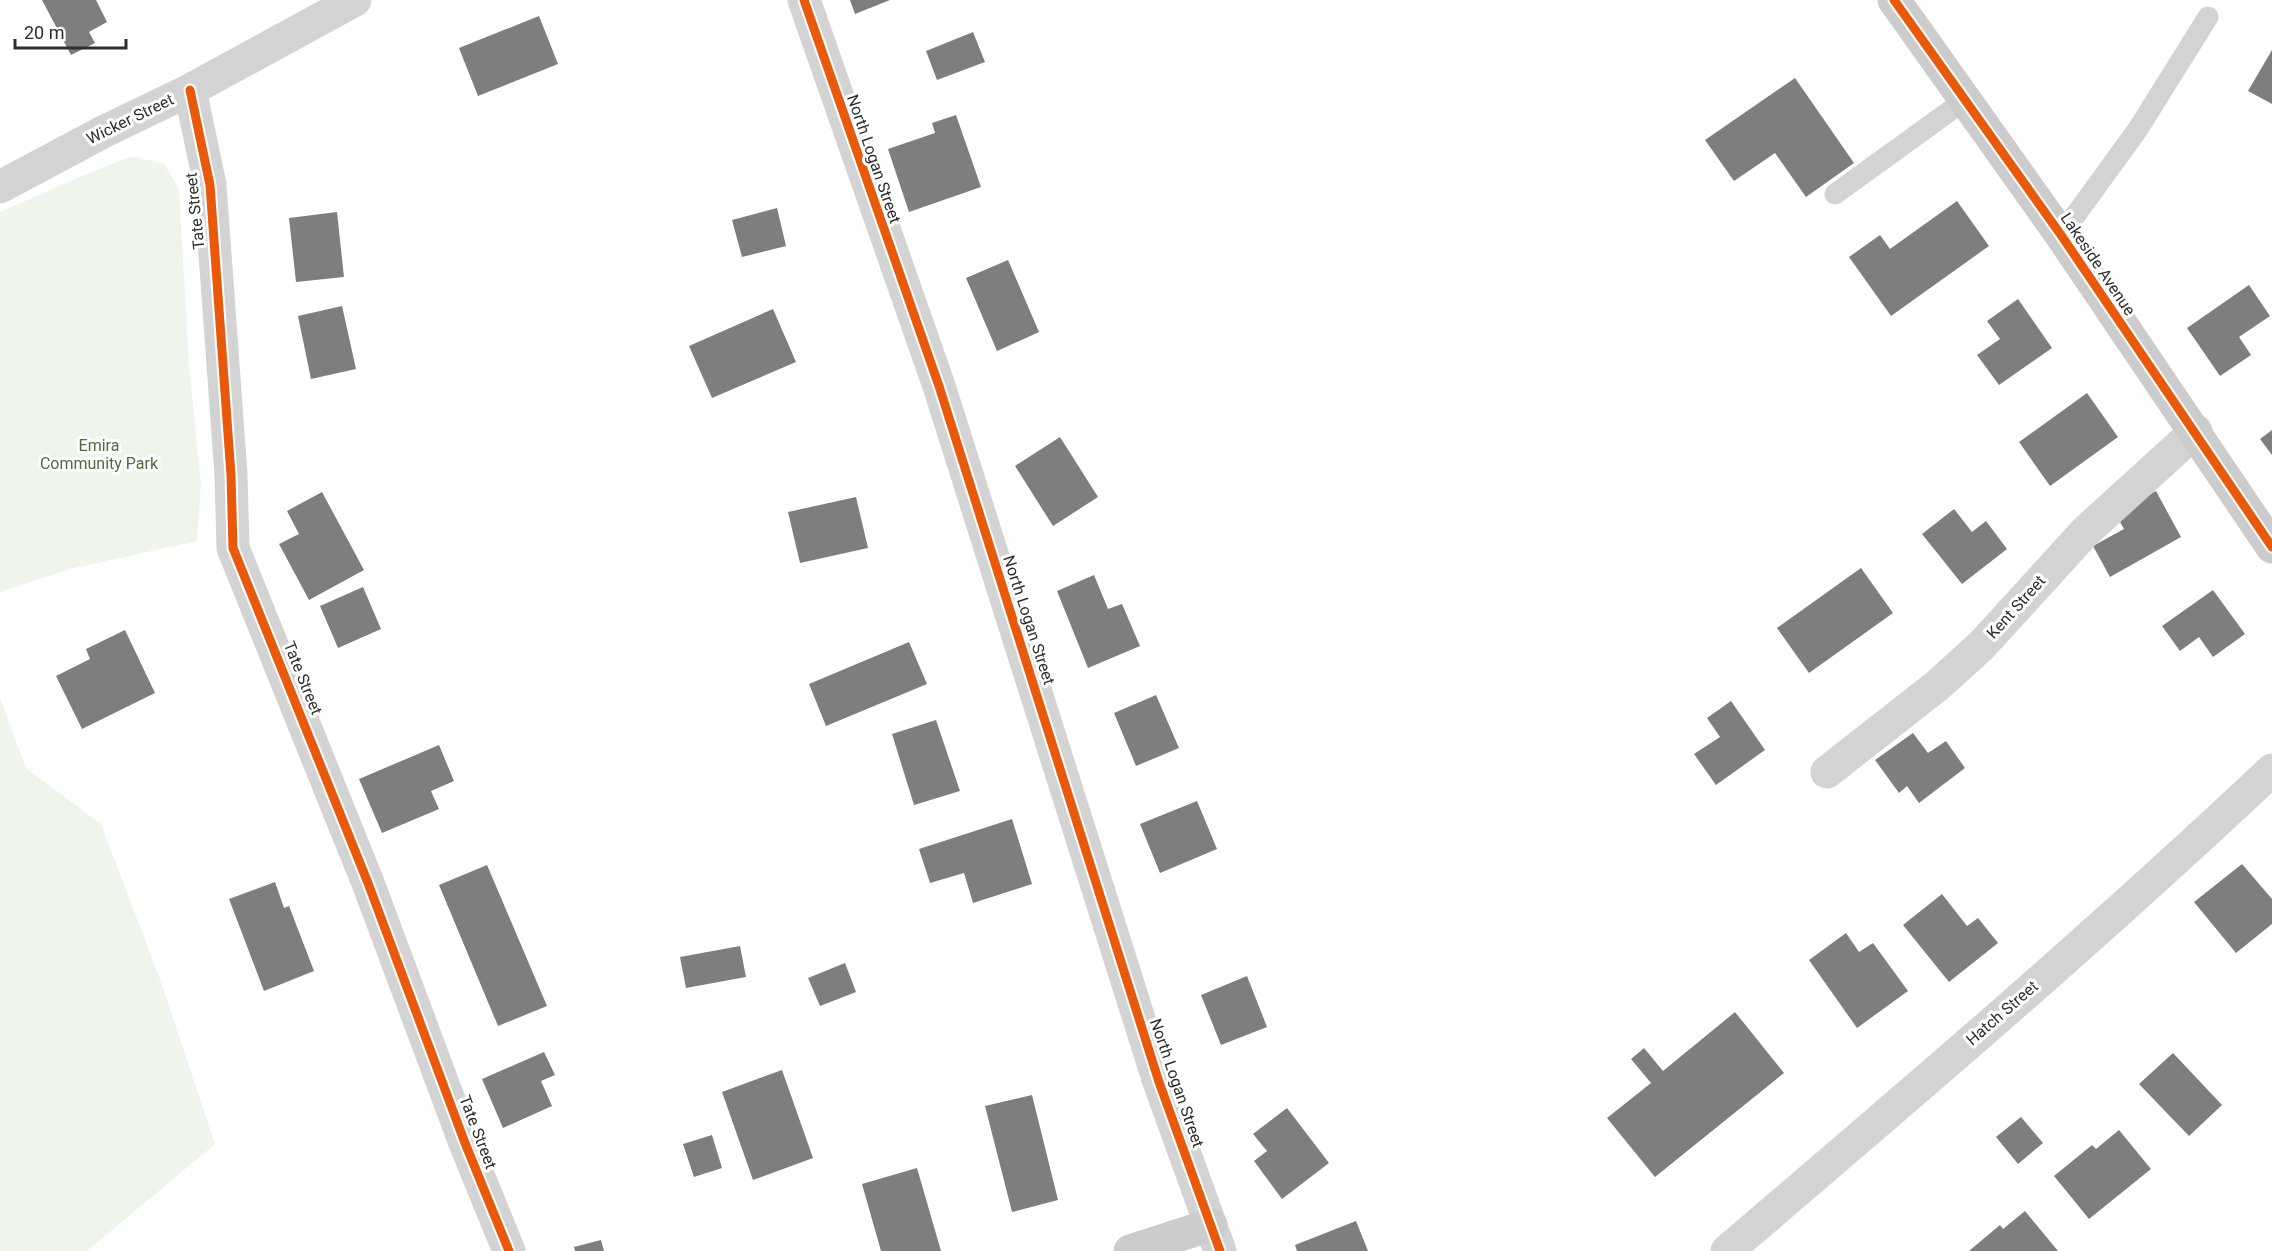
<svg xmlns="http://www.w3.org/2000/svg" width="2272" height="1251" viewBox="0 0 2272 1251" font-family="Roboto,sans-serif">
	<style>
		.green { fill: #f0f5eb }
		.building { fill: #7e7e7e }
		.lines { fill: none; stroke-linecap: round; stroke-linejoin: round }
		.lane { stroke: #d3d3d3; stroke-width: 21 }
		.street { stroke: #d3d3d3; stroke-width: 33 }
		.secondary { stroke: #ccc; stroke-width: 33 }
		.cycleway-casing { stroke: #fff; stroke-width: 13 }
		.cycleway { stroke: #e8590c; stroke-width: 9 }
		.labels { text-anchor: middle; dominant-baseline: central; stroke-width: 6; stroke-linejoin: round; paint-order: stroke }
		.street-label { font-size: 16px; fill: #2e2e2e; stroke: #fff }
		.park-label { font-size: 16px; fill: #516c39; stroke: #fff }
	</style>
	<rect width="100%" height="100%" fill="#fff"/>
	<path class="green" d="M132,156L164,164L179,189L189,365L201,484L197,541L70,569L0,592V212L82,176Z
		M0,698L26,768L101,824L161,982L215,1144L87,1251H0Z"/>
	<path class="building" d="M42,0H96L107,22L89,32L95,43L71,55Z
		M850,0H890L855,14Z
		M539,16L558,64L478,96L459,48Z
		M973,32L985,62L937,80L926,51Z
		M2272,50V104L2248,91Z
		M1795,78L1854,163L1806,197L1775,153L1734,181L1705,140Z
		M956,115L981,187L909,212L888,149L935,133L932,123Z
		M1957,201L1989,246L1891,316L1849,257L1880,235L1890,249Z
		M777,208L786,246L742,257L732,220Z
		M337,212L344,277L296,282L289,218Z
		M1008,260L1039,332L997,351L966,278Z
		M2249,285L2270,316L2239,337L2251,355L2220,376L2187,328Z
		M2018,299L2052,348L1999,385L1977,355L2000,339L1987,321Z
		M342,306L356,369L311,379L298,316Z
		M773,309L796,362L712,398L689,346Z
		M2087,393L2118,437L2050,486L2019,442Z
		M2272,430V455L2260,439Z
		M1060,437L1098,497L1053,526L1015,466Z
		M2156,491L2181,537L2110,577L2093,546L2124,529L2115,513Z
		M322,492L364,570L309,600L279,544L299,534L287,511Z
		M856,497L868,548L800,563L788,512Z
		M1954,509L1972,532L1986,521L2007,549L1962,584L1922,534Z
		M1861,568L1893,613L1809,673L1777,628Z
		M1094,575L1108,609L1122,604L1140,646L1088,668L1057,591Z
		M363,587L381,629L338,648L320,606Z
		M2213,590L2245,634L2213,657L2199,637L2180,651L2162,626Z
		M125,630L155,693L82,729L56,676L90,659L86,649Z
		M909,642L927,684L826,726L809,684Z
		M1156,695L1179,748L1136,766L1114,713Z
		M1731,701L1765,750L1716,785L1694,754L1720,737L1707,718Z
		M936,720L960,791L914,805L892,734Z
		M1913,733L1928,753L1946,741L1965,768L1919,803L1907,786L1899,793L1875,760Z
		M439,745L454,781L431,791L439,809L382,833L359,779Z
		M1197,801L1217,849L1160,873L1140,824Z
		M1012,819L1032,884L973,903L964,873L930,883L919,849Z
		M2242,864L2272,899V924L2236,953L2194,902Z
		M487,865L547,1006L498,1026L439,885Z
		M275,882L284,908L289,906L314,971L264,991L229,899Z
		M1942,894L1967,926L1978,918L1998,943L1949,982L1903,925Z
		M1846,933L1859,952L1873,943L1908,991L1857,1028L1809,960Z
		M740,946L746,977L686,988L680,957Z
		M845,963L856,992L820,1006L808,978Z
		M1247,976L1267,1027L1221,1045L1201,995Z
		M1735,1012L1784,1073L1655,1177L1607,1118L1651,1083L1631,1059L1644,1048L1663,1071Z
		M544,1052L555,1075L541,1081L552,1106L503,1128L482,1079Z
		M2173,1053L2222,1105L2189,1136L2139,1084Z
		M782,1070L813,1158L753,1180L722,1092Z
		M1032,1095L1058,1200L1012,1212L985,1106Z
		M1287,1108L1329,1163L1282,1199L1254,1161L1267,1151L1253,1134Z
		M2021,1117L2043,1143L2018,1164L1996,1137Z
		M2119,1130L2151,1169L2089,1219L2054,1176L2092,1145L2096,1149Z
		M712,1135L722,1168L694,1177L683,1144Z
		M917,1168L941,1251H881L862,1184Z
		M2025,1211L2058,1251H1969L2000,1225L2003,1229Z
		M1356,1221L1368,1251H1297L1295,1245Z
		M601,1240L604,1251H575L574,1247Z"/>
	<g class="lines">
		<path class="lane" d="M1835,194L1965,100
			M2061,235L2138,129L2208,17"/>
		<path class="street" d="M804,0L939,386L1159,1082L1220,1251
			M190,90L210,185L231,475L233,548L368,883L465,1143L509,1251
			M0,187L103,132L190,90L355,0
			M1827,772L1938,685L1982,645L2085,532L2196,431
			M1727,1251C1911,1094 2096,936 2272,770"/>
		<path class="secondary" d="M1894,0L2061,235L2272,547
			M1130,1251L1211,1225"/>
		<g class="cycleway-casing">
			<path id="cycleway" d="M804,0L939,386L1159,1082L1220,1251
				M1894,0L2061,235L2272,547
				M190,90L210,185L231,475L233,548L368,883L465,1143L509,1251"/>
		</g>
		<use href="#cycleway" class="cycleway"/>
	</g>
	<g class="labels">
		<g class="street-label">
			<text transform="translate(130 119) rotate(-26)">Wicker Street</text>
			<text transform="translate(874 159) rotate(71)">North Logan Street</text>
			<text transform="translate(195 211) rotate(-96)">Tate Street</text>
			<text transform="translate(2098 264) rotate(56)">Lakeside Avenue</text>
			<text transform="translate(2016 607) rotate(-48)">Kent Street</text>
			<text transform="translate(1029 620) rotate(72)">North Logan Street</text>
			<text transform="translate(303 678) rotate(68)">Tate Street</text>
			<text transform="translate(2002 1013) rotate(-41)">Hatch Street</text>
			<text transform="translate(1177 1083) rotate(71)">North Logan Street</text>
			<text transform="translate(478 1132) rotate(69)">Tate Street</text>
		</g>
		<g class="park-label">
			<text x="99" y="445">Emira<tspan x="99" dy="18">Community Park</tspan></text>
		</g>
	</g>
	<path d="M15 39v9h111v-9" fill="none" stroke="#2e2e2e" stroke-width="3"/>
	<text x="24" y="39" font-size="18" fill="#2e2e2e" stroke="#ffffff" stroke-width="4.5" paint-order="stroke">20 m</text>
</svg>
